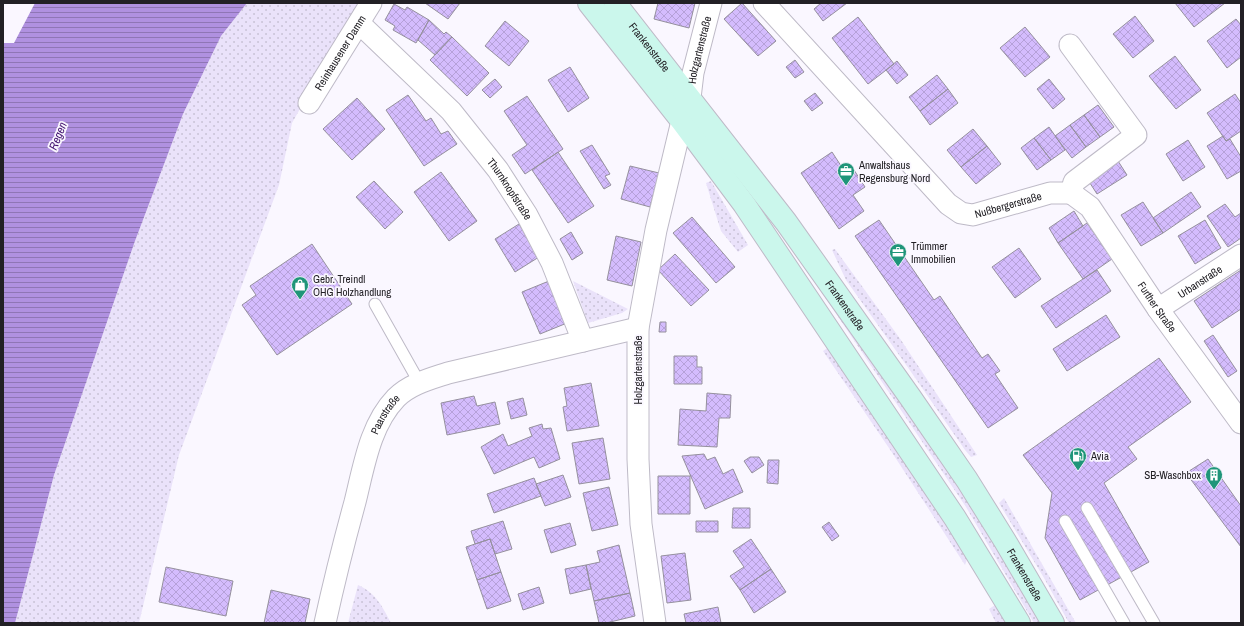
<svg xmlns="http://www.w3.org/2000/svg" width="1244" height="626" viewBox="0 0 1244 626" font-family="'Archivo Narrow',sans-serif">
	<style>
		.grass { fill: url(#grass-dots) }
		.water { fill: url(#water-rules) }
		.building { fill: url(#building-cross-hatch); stroke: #95909d }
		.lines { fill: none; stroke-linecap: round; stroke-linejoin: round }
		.service-casing { stroke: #bebac7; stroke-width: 13 }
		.minor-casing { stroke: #bebac7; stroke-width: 23 }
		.secondary-casing { stroke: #bebac7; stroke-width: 24 }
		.service { stroke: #fff; stroke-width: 11 }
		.minor { stroke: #fff; stroke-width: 21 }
		.secondary { stroke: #cbf7ec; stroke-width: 22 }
		.labels { text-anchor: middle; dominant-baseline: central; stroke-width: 3.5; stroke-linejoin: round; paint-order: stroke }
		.street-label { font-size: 11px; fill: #222025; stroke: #faf7ff }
		.poi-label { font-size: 11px; fill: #222025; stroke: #faf7ff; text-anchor: start }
		.water-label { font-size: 12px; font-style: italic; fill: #451672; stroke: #faf7ff }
	</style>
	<defs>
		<pattern id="grass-dots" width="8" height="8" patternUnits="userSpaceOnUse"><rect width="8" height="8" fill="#eae2fa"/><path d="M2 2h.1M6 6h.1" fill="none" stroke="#c8c2d6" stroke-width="1.8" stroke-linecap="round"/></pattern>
		<pattern id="water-rules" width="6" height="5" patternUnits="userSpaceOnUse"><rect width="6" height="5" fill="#b091e0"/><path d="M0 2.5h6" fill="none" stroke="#8f76b5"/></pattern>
		<pattern id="building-cross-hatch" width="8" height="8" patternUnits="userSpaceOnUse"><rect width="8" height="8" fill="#d4bcfd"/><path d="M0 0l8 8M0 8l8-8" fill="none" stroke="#b6a1d9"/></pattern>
	</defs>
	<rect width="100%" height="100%" fill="#faf7ff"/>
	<path class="grass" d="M247,3H360L292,123L279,185L179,455L139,623H15L54,475L135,241L183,114L221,36Z
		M711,181L748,245L738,252L721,231L706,183Z
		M835,249L901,340L977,455L971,457L965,450L909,369L846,280L832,250Z
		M808,267L944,457L1044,623H1034L966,507L806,269Z
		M573,281L628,309L622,313L588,323Z
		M829,347L969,554L965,565L891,451L823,351Z
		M1004,498L1076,623H1069L1044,578L999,503Z
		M358,585C376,593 382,606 391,623H348Z
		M998,603L1009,623H996L989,609Z"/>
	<path class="water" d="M35,3H247L221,36L183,114L135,241L54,475L15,623H3V43H14Z"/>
	<path class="building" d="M425,3H460L448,19Z
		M658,3H695L689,28L654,19Z
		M742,3L776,41L758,56L724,19Z
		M821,3H847L823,21L814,9Z
		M1175,3H1225L1194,27Z
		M394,4L405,10L407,7L429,20L416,43L393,30L395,26L385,20Z
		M1135,16L1154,41L1133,58L1113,34Z
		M858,17L894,64L868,84L832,38Z
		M1236,19L1241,25V57L1227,68L1207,41Z
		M429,20L444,34L446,32L452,37L435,55L418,40Z
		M505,21L529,41L509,66L485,46Z
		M1025,27L1050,57L1025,77L1000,48Z
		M452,37L489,73L467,96L430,60Z
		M1175,56L1201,90L1176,109L1149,76Z
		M795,60L804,72L795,78L786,67Z
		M897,61L908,75L897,84L886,70Z
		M570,67L589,98L568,112L548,80Z
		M937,75L948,89L920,111L909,97Z
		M495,79L502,87L490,98L482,90Z
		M1049,79L1065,99L1053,109L1037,89Z
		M948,89L958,103L930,125L920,111Z
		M815,93L823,103L812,111L804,101Z
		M1235,94L1241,103V131L1226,141L1207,113Z
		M408,95L426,121L431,118L441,134L448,131L457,144L424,166L386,110Z
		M527,96L563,149L525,174L512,155L527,145L504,111Z
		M357,98L385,129L352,160L323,129Z
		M1098,105L1114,127L1100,137L1084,115Z
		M1084,115L1100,137L1086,147L1070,125Z
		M1070,125L1086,147L1072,158L1055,136Z
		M1049,127L1065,150L1051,160L1034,138Z
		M973,129L987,146L961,167L947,150Z
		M1223,136L1226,141L1230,139L1241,157V171L1227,179L1207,146Z
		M1034,138L1051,160L1037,170L1021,148Z
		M1188,140L1205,167L1183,181L1166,154Z
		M592,145L610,174L605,176L611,185L604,189L580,151Z
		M987,146L1001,164L976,184L961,167Z
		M558,152L594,206L568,223L532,170Z
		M832,152L847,175L854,170L865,187L853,195L864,211L839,229L801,173Z
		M1118,161L1127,175L1097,194L1088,180Z
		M630,166L659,173L650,207L621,199Z
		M441,172L477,221L449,241L414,192Z
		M374,181L403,212L385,229L356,197Z
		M1191,192L1201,207L1163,233L1153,218Z
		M1143,202L1163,233L1141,246L1121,215Z
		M1225,204L1235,217L1241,213V238L1228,247L1207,216Z
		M1074,211L1083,226L1058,243L1049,228Z
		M692,217L735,267L716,283L673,233Z
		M879,220L934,300L940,296L982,358L988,354L1000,371L995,374L1018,408L988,428L855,236Z
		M1205,220L1221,248L1195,264L1178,236Z
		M1087,223L1112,259L1083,279L1058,243Z
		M519,224L539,257L515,272L495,239Z
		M571,232L583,253L572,260L560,239Z
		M616,236L641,242L632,286L607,280Z
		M312,244L352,304L277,355L242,305L256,295L250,286Z
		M1019,248L1041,279L1015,298L992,267Z
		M675,254L709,290L691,306L658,270Z
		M1097,270L1111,291L1056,328L1041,306Z
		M1241,270V309L1212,328L1194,301Z
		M549,281L567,323L540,334L522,292Z
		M1106,315L1120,337L1067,371L1053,349Z
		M660,322H666V332H659Z
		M1213,335L1237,371L1228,377L1204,341Z
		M674,356H697V367H702V384H674Z
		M1159,358L1191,402L1128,447L1137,459L1104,483L1149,562L1080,600L1045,538L1052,493L1023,455Z
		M591,383L599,426L567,431L563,407L567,406L564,388Z
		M707,393L731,395L730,418H719L717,447L678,445L680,409L706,411Z
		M474,396L477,406L495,402L500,424L447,435L441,403Z
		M523,398L527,415L511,419L507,402Z
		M542,424L543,429L551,428L560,459L539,468L534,457L494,474L481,447L503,434L508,446L532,436L529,428Z
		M603,438L610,479L579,484L572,443Z
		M704,454L707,460L715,457L723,474L733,469L743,492L705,509L682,456Z
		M750,457H759L764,465L752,473L744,461Z
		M1208,459L1241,506V547L1186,473Z
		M768,460H779L778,484L767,483Z
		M563,475L571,497L545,506L536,484Z
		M658,476H690V514H658Z
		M534,478L541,496L494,513L487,494Z
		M609,487L618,525L592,531L583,493Z
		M733,508H750V528H732Z
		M503,521L512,549L495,554L490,539L475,544L471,531Z
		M696,521H718V532H696Z
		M829,522L839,536L832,541L822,527Z
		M570,523L576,545L551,553L544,530Z
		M490,539L501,572L477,580L466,547Z
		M751,539L771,569L740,590L730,576L744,567L733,551Z
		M619,545L630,593L594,601L586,565L600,562L597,551Z
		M685,553L691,600L667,603L661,556Z
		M586,565L591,589L570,594L565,569Z
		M166,567L233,581L226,616L159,602Z
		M771,569L786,592L754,613L740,590Z
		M501,572L511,601L487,609L477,580Z
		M539,587L544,603L523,610L518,594Z
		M271,590L310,599L305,623H264Z
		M630,593L635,616L606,623H599L594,601Z
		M718,607L721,623H686L684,614Z"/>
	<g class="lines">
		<g class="service-casing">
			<path id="service" d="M375,304L419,382
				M1087,508L1154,623
				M1065,521L1124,623"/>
		</g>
		<g class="minor-casing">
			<g id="minor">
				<path id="s1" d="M764,3L948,204L961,213L973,215L1050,193H1071"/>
				<path id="s2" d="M359,23L451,111L498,170L527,215L552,263L583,341"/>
				<path d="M1070,45L1136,135L1074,182L1071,193"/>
				<path id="s3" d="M690,98L693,73L711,3"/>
				<path id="s4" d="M309,103L371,3"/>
				<path id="s5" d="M1071,193L1090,207L1158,309L1241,423"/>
				<path id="s6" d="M1158,309L1241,255"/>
				<path id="s7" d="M325,623C334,582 344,542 355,502C364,466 370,425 396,398C410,384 430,379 448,373L638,328"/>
				<path d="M655,623L641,524L638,459V328L656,230L682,121"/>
			</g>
		</g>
		<g class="secondary-casing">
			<g id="secondary">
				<path d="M589,3L682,121L744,204L955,518L1019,623"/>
				<path id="s8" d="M615,3L786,222L910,397L967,480L1005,541L1053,623"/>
			</g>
		</g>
		<use href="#service" class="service"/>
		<use href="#minor" class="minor"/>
		<use href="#secondary" class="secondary"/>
	</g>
	<defs>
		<g id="office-pin" transform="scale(0.9)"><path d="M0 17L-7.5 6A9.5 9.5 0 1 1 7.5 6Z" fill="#1f9579" stroke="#faf7ff"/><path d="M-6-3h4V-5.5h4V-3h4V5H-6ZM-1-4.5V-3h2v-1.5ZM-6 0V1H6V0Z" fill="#fff"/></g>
		<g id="shop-pin" transform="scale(0.9)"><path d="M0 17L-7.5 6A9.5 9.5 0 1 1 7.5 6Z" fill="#1f9579" stroke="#faf7ff"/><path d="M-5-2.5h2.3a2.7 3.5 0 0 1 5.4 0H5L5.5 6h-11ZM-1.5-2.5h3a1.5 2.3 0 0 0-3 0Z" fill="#fff"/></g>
		<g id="fuel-pin" transform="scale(0.9)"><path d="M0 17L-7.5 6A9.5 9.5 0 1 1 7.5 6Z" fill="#1f9579" stroke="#faf7ff"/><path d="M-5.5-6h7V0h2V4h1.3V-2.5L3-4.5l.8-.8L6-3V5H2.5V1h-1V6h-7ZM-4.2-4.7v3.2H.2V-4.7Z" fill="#fff"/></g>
		<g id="building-pin" transform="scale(0.9)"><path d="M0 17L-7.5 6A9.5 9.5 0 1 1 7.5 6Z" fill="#1f9579" stroke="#faf7ff"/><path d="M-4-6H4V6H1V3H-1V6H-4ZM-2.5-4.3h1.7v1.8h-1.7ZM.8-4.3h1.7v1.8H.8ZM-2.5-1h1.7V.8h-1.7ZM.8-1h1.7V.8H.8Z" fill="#fff"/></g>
	</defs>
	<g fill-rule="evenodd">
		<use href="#office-pin" x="846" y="171"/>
		<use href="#office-pin" x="898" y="252"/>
		<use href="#shop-pin" x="300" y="285"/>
		<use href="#fuel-pin" x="1078" y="456"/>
		<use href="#building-pin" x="1214" y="475"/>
	</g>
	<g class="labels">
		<g class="street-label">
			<text stroke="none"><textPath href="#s8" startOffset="56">Frankenstraße</textPath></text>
			<text stroke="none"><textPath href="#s3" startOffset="49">Holzgartenstraße</textPath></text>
			<text stroke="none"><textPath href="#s4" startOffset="59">Reinhausener Damm</textPath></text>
			<text stroke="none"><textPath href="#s2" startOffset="225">Thurnknopfstraße</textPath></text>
			<text stroke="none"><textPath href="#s1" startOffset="337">Nußbergerstraße</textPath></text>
			<text stroke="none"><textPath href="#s6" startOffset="50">Urbanstraße</textPath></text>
			<text stroke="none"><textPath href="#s8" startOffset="380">Frankenstraße</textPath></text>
			<text stroke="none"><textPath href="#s5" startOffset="144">Further Straße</textPath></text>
			<text transform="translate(638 370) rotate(-90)">Holzgartenstraße</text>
			<text stroke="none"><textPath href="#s7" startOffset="218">Paarstraße</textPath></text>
			<text stroke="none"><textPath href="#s8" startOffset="704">Frankenstraße</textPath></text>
		</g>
		<g class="poi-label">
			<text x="859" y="165">Anwaltshaus<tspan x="859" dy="13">Regensburg Nord</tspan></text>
			<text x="911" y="246">Trümmer<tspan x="911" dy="13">Immobilien</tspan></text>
			<text x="313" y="279">Gebr. Treindl<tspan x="313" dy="13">OHG Holzhandlung</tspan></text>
			<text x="1091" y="456">Avia</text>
			<text x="1201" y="475" text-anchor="end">SB-Waschbox</text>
		</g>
		<g class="water-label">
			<text transform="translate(58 136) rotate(-68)">Regen</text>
		</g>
	</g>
	<rect width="1244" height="626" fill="none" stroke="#222025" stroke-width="8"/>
</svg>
